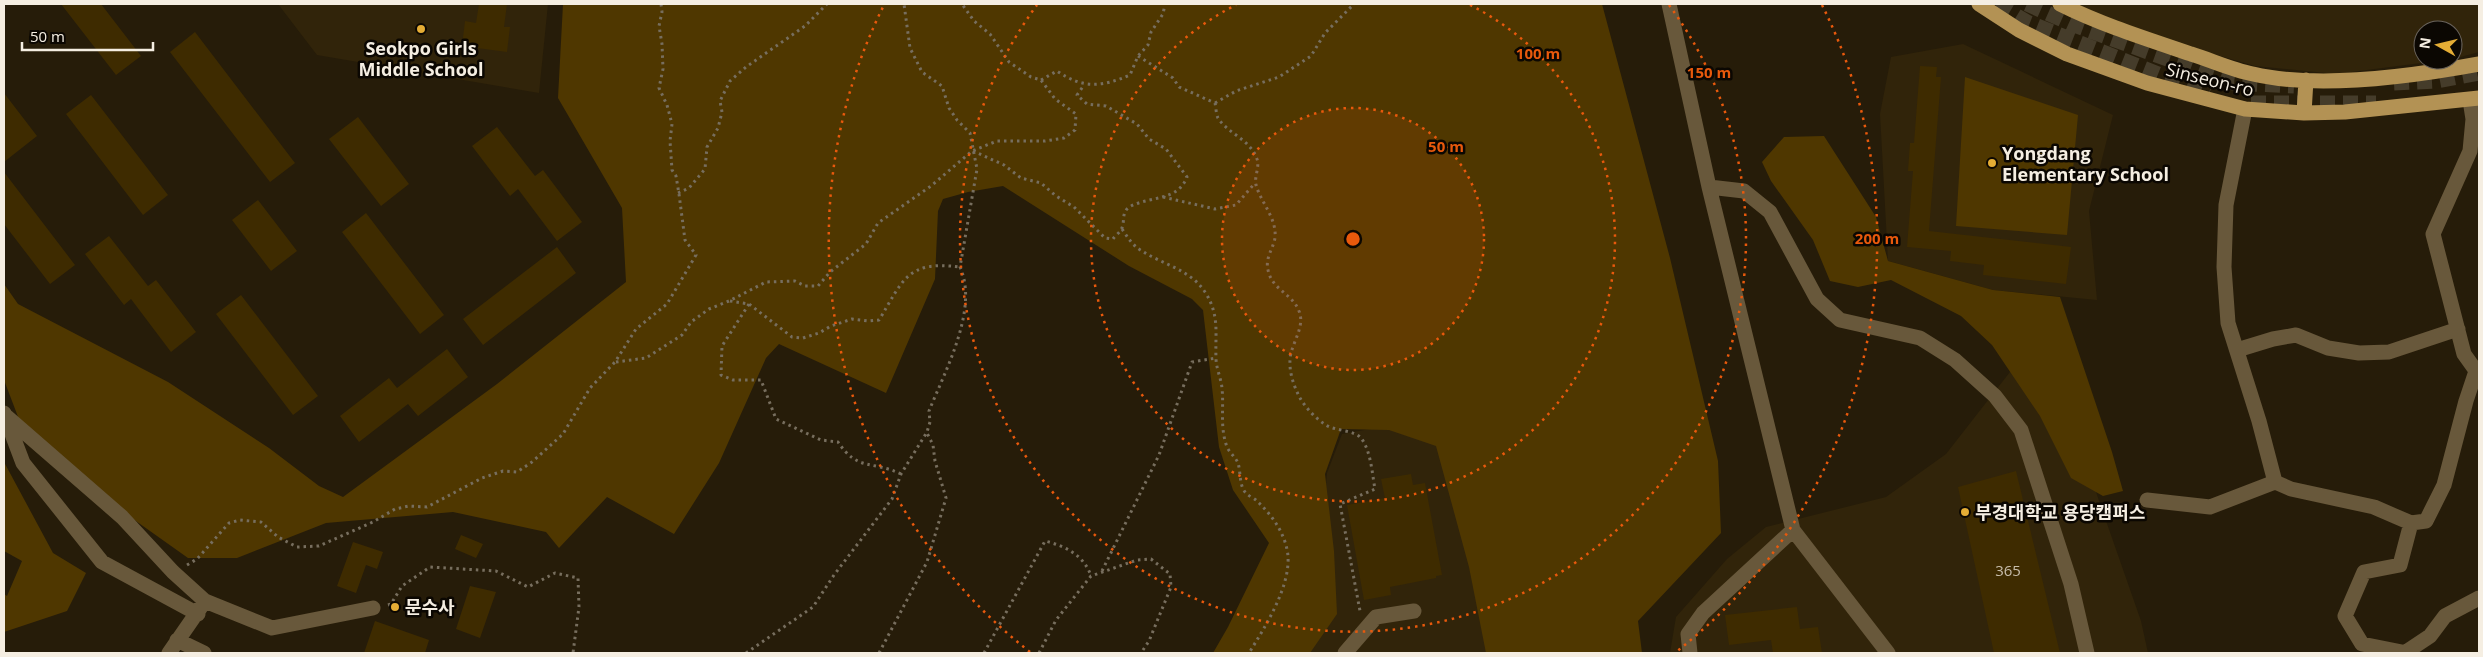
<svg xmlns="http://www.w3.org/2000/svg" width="2483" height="657" viewBox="0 0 2483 657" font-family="'Open Sans','Noto Sans KR',sans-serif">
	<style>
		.built { fill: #31240a }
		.green { fill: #4f3700 }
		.building { fill: #3e2b00 }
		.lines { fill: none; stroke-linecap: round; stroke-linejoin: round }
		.highway-tunnel { stroke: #453c2a; stroke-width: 15; stroke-dasharray: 15 8; stroke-linecap: butt }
		.path { stroke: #776e5e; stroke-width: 3; stroke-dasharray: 2.5 4; stroke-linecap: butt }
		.minor { stroke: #68583b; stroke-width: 15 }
		.major { stroke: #b39254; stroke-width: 15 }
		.ring { fill: none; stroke: #e8590c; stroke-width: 2.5; stroke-dasharray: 2.5 5 }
		.poi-dot { fill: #e5ad35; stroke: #0b0702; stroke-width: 2 }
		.labels { text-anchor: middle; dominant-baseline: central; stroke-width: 5; stroke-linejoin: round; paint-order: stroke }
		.number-label { font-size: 15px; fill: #c7bdaa }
		.poi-label { font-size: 18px; font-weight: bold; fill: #f5eee2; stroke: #0b0702; text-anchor: start }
		.street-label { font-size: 18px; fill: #f5eee2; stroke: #0b0702 }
		.centre { fill: #e8590c; stroke: #0b0702; stroke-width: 2.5 }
		.ring-label { font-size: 15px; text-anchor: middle; font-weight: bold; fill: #e8590c; stroke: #0b0702; stroke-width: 5; stroke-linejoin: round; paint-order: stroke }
	</style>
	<rect width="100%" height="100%" fill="#261c09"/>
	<path class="built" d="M278,4H548L539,93L317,55Z
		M2071,4H2479V52L2453,59V30H2423V60H2444L2336,74L2255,66L2112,25Z
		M1963,44L2113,115L2089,211L2097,300L1993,290L1888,261L1880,114L1891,57Z
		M2017,363L2089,472L2141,621L2148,653H1670L1676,617L1727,559L1766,527L1886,497L1946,454Z
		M1419,420L1470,442L1521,653H1295L1313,633L1327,473L1342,434Z"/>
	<path class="green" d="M563,4H1602L1670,258L1718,461L1721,533L1638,621L1642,653H1486L1469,567L1436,446L1389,430L1341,429L1325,474L1334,551L1337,614L1310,653H1213L1228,627L1269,543L1233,490L1219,447L1203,310L1192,299L1129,266L1003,186L968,192L943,199L938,211L935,279L886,393L779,344L766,358L719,463L674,534L607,497L559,548L546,532L453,512L326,523L237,558H188L119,509L20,422L4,380V284L18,304L168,382L269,448L319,486L343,497L497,384L626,282L622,208L558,98Z
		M1965,77L2078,115L2067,235L1956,226Z
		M1824,136L1876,217L1888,261L1993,290L2060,297L2112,452L2123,491L2103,496L2071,478L2040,416L1992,345L1961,316L1891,280L1858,287L1830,281L1813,240L1771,181L1762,162L1784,137Z
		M4,462L53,553L86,573L67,611L4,632V594L7,596L22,561L4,551Z"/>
	<path class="building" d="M61,4H101L141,56L116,75Z
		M479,4H507L504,27H510L507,52L462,46L465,21L476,23Z
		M195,32L295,163L270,182L170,52Z
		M1920,66L1937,67L1936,77H1941L1929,231L2071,247L2066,284L1983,275L1984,265L1950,261L1951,251L1907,247L1913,171H1908L1910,143H1914Z
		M4,93L37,136L4,162Z
		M91,95L168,195L143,215L66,114Z
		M358,117L409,184L381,206L329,139Z
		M497,127L535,176L543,170L582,222L557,241L518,189L510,196L472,146Z
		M4,172L75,265L50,284L4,224Z
		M258,200L297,251L271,271L232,220Z
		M366,213L444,315L420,334L342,232Z
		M109,236L148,286L156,280L196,332L171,352L131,299L124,305L85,254Z
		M557,247L576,273L483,345L463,319Z
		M241,295L318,396L293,415L216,314Z
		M447,349L468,377L418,416L408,404L359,442L340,416L389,378L397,388Z
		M2016,471L2060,653H1994L1958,487Z
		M1411,474L1413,485L1425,483L1442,575L1436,576V578L1390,587L1391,595L1364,600L1347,505L1385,498L1381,479Z
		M461,535L483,544L476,558L455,549Z
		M353,542L383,552L377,569L366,565L356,593L337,586Z
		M470,586L496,592L480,638L456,629Z
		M1797,607L1800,629L1818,627L1822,653H1773L1771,640L1729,645L1725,615Z
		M375,621L429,640L425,653H364Z"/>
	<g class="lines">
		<path class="highway-tunnel" d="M1997,4L2027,22L2209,94
			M2027,4L2074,25L2233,83L2294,86
			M2394,83L2437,81L2479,73
			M2251,103H2376"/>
		<path class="path" d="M1138,56L1173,78L1179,87L1215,103
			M1041,80L1057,71C1083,89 1102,87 1130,75L1138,56L1148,45L1151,32L1163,14L1165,4
			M1215,103C1216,107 1216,114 1218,118C1228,134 1250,139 1257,159C1260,166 1254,177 1256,185C1261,203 1277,218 1275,238C1273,249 1265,258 1268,270C1272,290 1292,293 1299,311C1304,323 1297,335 1293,347C1286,363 1292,383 1300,398C1306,408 1316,419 1326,425C1335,431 1354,430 1361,438C1371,451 1372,473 1375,489L1340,504L1360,611
			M1215,103L1236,91L1279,77L1311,56L1325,33L1354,4
			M973,151L1004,165L1021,178L1041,183L1056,196L1074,207L1105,238L1113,239C1115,236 1119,233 1121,230C1126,221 1120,212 1131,206C1151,196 1178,201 1187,177L1166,149L1149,139L1137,124L1106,106L1087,104L1077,95L1084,85
			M678,193L689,188L705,169L707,147L718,128L722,112L720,101L730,81L746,67L805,26L827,4
			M1163,197L1215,209L1236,205L1255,183
			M1122,229C1128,238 1133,246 1142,251C1162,264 1191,270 1205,292C1220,315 1215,334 1216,358C1216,368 1221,378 1222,388C1224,408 1220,425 1226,444C1228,452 1235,456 1238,463C1241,473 1239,484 1245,492C1248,496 1254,498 1257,501C1273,516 1286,535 1288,556C1290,588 1265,627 1249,653
			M730,301L749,304L792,337L803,338L819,333L831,326L852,319L869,321L879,320C903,281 906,260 960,267
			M749,304L722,346L721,375L733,380H761L776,419L821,440L838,442C858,472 872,460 901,474
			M616,362L646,358L682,335L691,322L709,309L729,301L766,282L795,281L805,286H818L830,272L866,244L878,223L931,186L972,151L997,141H1045L1064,138L1075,130L1076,114L1055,99L1041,80L1031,77L1009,62L990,34L974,21L962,4
			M187,565L197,559L229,523L240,520L261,522L278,537L297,547L319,546L373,522L395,509L409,506L427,507L482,478L503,471L517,472L532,462L563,434L590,388L615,362L636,329L667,304L696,255L685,240L679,194L676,176L672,170L670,141L672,124L667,105L659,88L663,69L662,44L659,26L662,12L661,4
			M1102,571L1159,455L1192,362L1216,358
			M388,605L391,604L402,586L430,567L496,571L528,587L555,573L578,578L579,607L573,653
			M746,653L813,607L834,575L892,499L901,474L927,432L930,422L929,411C945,371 979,309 960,267L977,169L970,133L957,120L949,108L942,86L922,72L910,48L904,4
			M879,653L927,562L946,498L935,461L933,445L927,433
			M984,653L1045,541C1065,546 1084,555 1091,576
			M1039,653L1056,620L1091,576L1137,560L1151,559L1170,574L1171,587L1149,641L1141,653"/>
		<path class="minor" d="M1669,4L1709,187L1793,530L1888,653
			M2470,100L2473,119L2470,151L2433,234L2464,354L2479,375
			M2245,109L2226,205L2224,267L2228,323L2259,421L2275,482
			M1709,187L1744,191L1770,212L1817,299L1840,320L1920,338L1955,360L1995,396L2021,430L2071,584L2087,653
			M2237,350L2273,339L2296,335L2328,348L2359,353L2389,352L2458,329
			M4,413L23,463L102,562L198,614
			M7,417L122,517L173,572L205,601
			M2275,482L2291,489L2374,507L2411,523L2400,565L2364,572L2345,616L2362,644L2407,653
			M2147,500L2210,507L2275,482
			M2411,523L2426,521L2444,485L2466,401L2476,371
			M177,640L204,653
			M2406,652L2430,636L2445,616L2479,598
			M169,653L205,601L272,628L373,608
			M1345,653L1376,617L1414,611
			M1690,653L1688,634L1703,613L1793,530"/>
		<path class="major" d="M1979,4L2019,30L2067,54L2147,83L2245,109L2304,113L2345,112L2479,98
			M2060,4C2102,25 2147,39 2191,54C2211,60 2232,70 2253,74C2317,89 2414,76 2479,64
			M2304,113L2306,80"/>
	</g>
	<circle cx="1353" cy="239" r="131" fill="#e8590c" fill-opacity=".12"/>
	<g class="ring">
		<circle cx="1353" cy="239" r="131"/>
		<path d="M1470 5A262 262 0 1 1 1236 5"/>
		<path d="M1669 5A393 393 0 1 1 1037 5"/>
		<path d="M1030 652A524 524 0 0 1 884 5M1822 5A524 524 0 0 1 1676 652"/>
	</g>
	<g class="poi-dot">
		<circle cx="421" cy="29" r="5"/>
		<circle cx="1992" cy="163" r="5"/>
		<circle cx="1965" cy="512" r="5"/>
		<circle cx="395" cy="607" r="5"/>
	</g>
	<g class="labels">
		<g class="number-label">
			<text x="2008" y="570">365</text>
		</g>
		<g class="poi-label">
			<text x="421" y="48" text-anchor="middle">Seokpo Girls<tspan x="421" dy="21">Middle School</tspan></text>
			<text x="2002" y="153">Yongdang<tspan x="2002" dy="21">Elementary School</tspan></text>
			<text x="1975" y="512">부경대학교 용당캠퍼스</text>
			<text x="405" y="607">문수사</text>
		</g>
		<g class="street-label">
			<text transform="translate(2210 79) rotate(14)">Sinseon-ro</text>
		</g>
	</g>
	<circle cx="1353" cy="239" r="8" class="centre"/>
	<g class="ring-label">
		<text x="1538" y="59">100 m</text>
		<text x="1709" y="78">150 m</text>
		<text x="1446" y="152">50 m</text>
		<text x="1877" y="244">200 m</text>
	</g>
	<rect width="2483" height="657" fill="none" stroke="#f5eee2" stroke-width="10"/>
	<g transform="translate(2438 45) rotate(278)"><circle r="24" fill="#0b0702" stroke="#69635c"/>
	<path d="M0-4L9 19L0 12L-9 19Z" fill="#e5ad35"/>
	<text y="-8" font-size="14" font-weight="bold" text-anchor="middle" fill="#f5eee2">N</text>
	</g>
	<path d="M22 42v8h131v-8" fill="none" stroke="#f5eee2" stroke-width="2.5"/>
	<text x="30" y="42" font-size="15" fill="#f5eee2" stroke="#0b0702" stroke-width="4" paint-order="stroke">50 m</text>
</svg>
